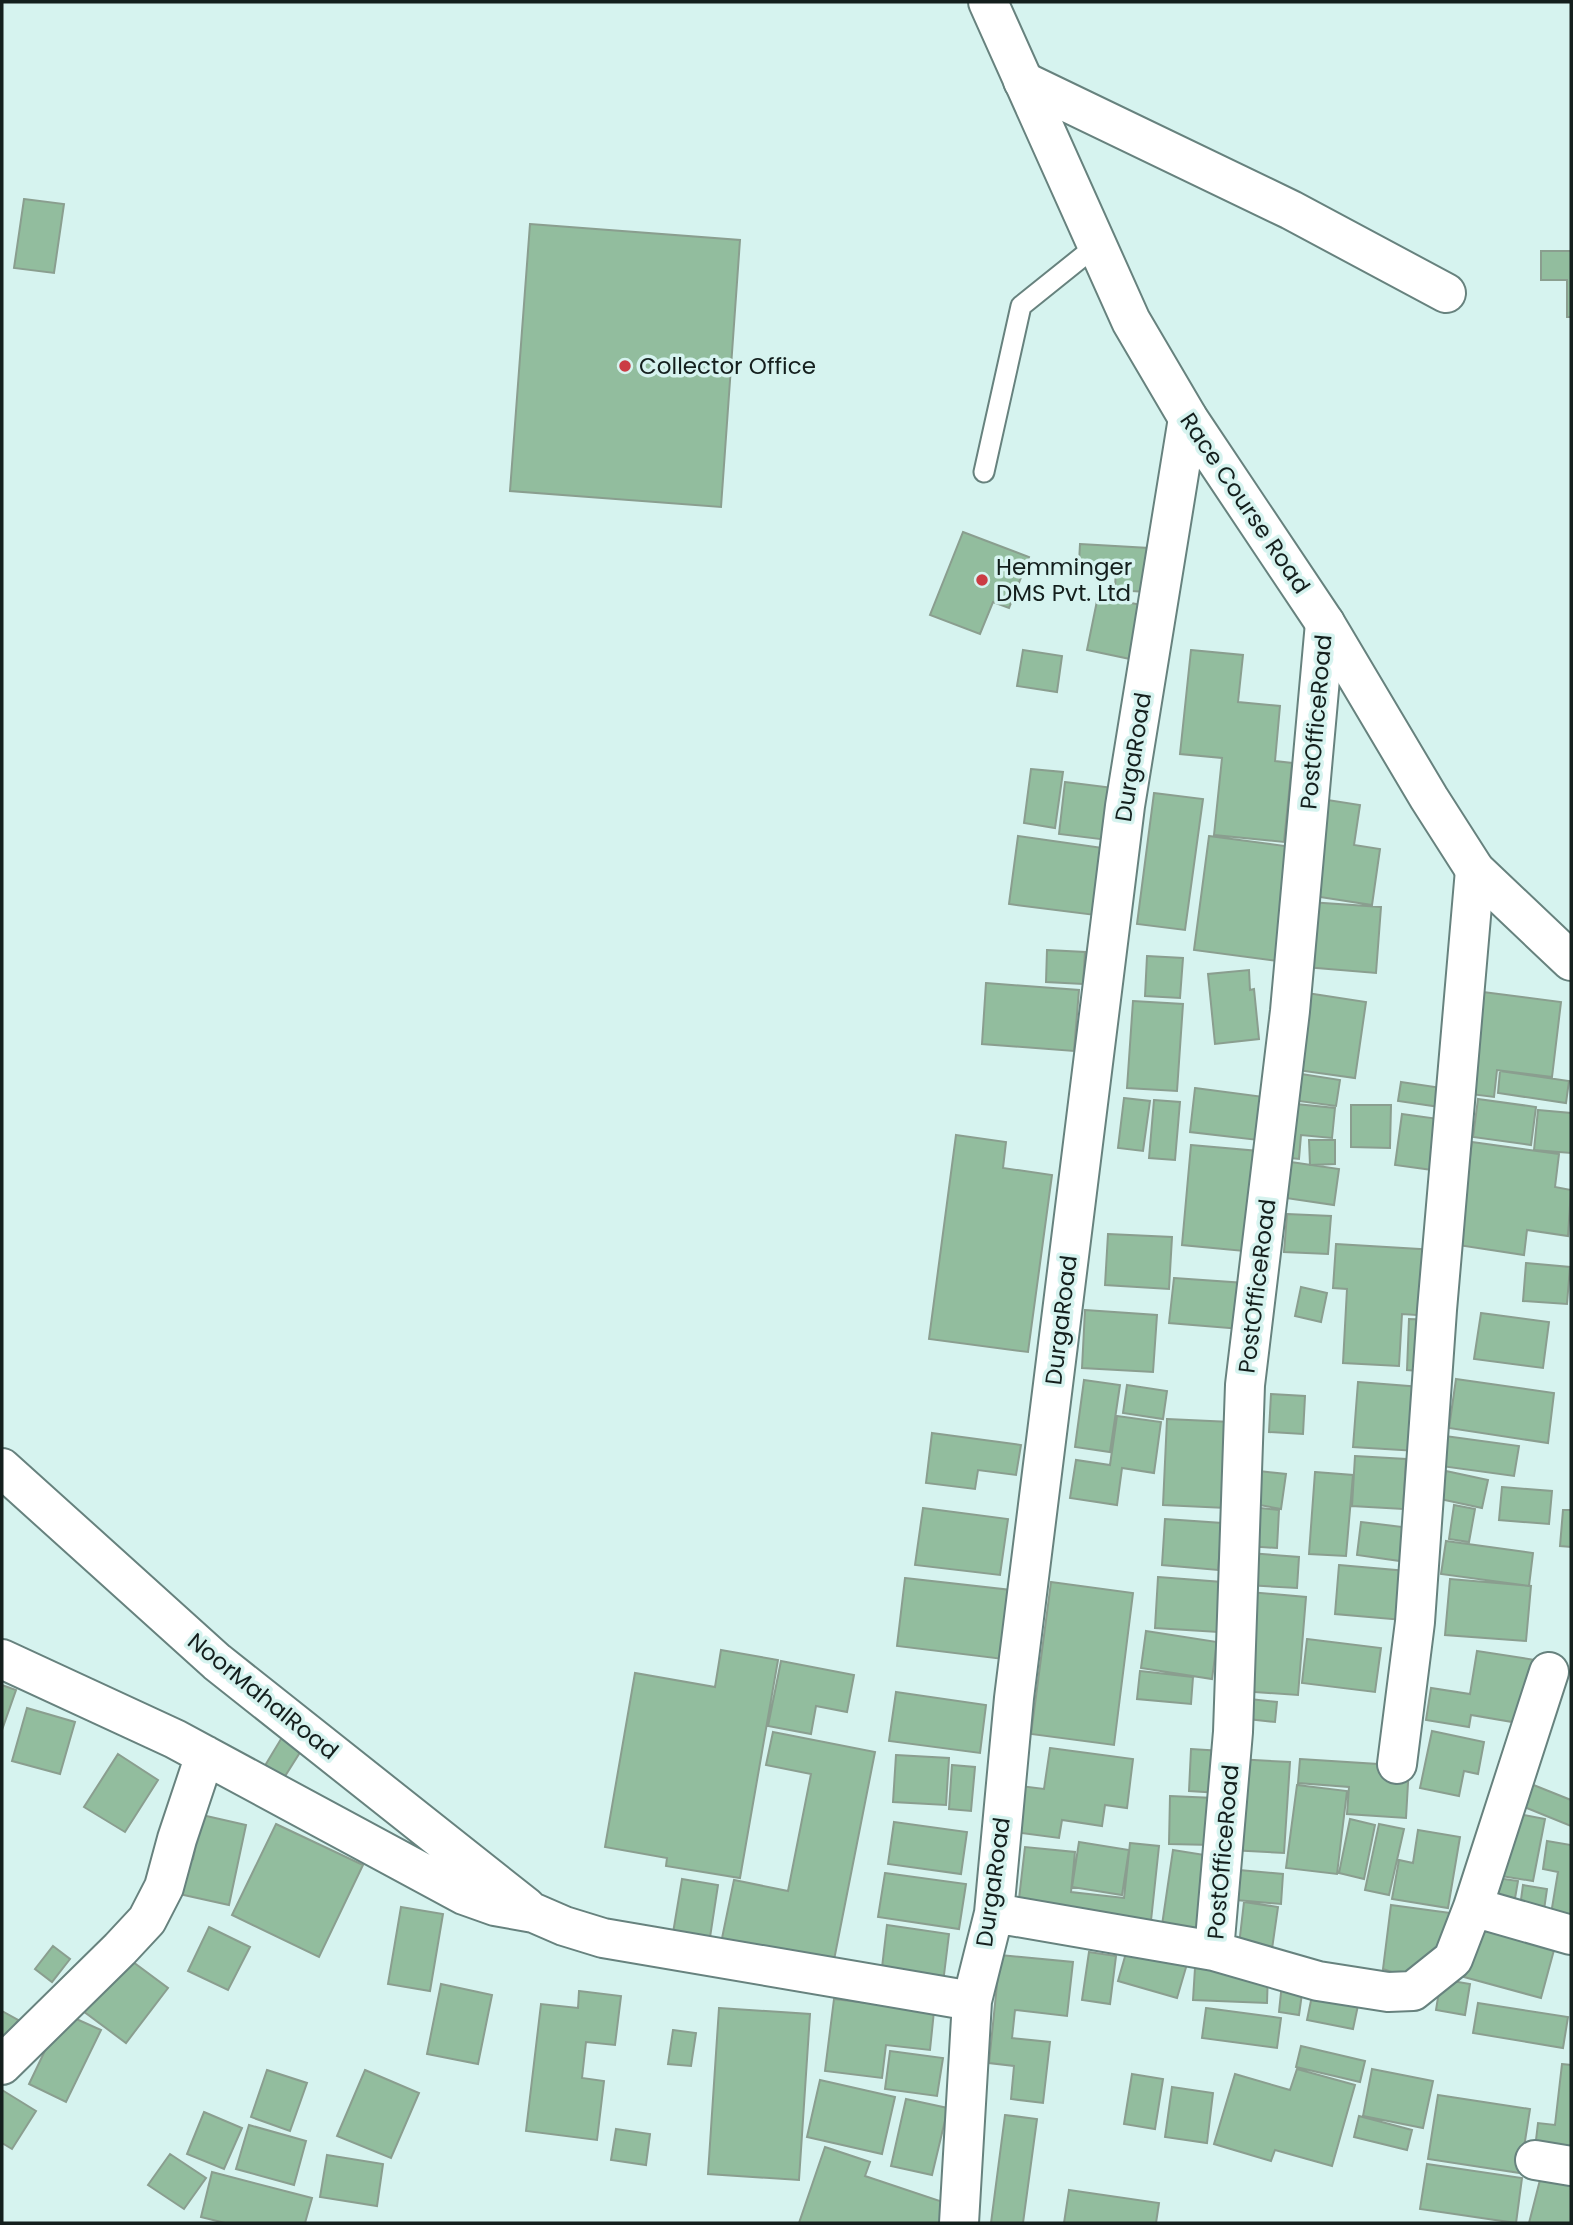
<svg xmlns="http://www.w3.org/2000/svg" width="1573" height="2225" viewBox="0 0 1573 2225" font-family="Poppins,sans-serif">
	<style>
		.building { fill: #92bd9e; stroke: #8a9e8f; stroke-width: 2 }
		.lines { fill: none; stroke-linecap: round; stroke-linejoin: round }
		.lane-casing { stroke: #67827e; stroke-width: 23 }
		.street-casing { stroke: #67827e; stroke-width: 42 }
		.secondary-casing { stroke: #67827e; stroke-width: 42 }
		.lane { stroke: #fff; stroke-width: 19 }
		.street { stroke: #fff; stroke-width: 38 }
		.secondary { stroke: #fff; stroke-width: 38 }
		.poi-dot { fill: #cb3c43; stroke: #d6f3ef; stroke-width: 2.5 }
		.labels { text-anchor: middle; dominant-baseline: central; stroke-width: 7; stroke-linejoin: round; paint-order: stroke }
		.poi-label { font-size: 23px; fill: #141f1d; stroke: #d6f3ef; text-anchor: start }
		.street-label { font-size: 23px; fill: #141f1d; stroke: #d6f3ef }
	</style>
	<rect width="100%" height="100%" fill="#d6f3ef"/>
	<path class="building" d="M24,199L64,204L54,273L14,268Z
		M530,224L740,240L721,507L510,491Z
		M1541,251H1571V317H1567V280H1541Z
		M963,532L1029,557L1009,608L993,602L980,634L930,615Z
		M1080,544L1149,548L1147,592L1115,590L1116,565L1079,563Z
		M1098,596L1141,605L1130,659L1087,650Z
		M1023,650L1062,656L1057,692L1017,686Z
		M1191,650L1243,655L1238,702L1280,706L1275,761L1292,763L1284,842L1214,835L1222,758L1180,754Z
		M1031,769L1063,772L1055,828L1024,823Z
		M1065,782L1122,789L1116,841L1059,834Z
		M1154,793L1203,799L1185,930L1137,924Z
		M1321,799L1360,805L1354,845L1380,849L1372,905L1307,895Z
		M1018,836L1103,848L1095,915L1009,904Z
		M1209,836L1292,847L1277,961L1194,950Z
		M1309,902L1381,907L1376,973L1305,967Z
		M1047,950L1085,952L1083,984L1046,982Z
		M1147,956L1183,958L1180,998L1145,996Z
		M1249,970L1250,990L1254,989L1259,1039L1215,1044L1208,974Z
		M986,983L1079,990L1074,1051L982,1044Z
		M1483,992L1561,1002L1552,1077L1497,1070L1494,1097L1470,1094Z
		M1307,993L1366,1002L1355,1078L1297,1070Z
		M1133,1001L1183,1004L1177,1091L1127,1088Z
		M1500,1071L1569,1081L1566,1103L1498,1093Z
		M1295,1073L1340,1080L1336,1106L1291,1100Z
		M1401,1082L1442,1088L1440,1107L1398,1101Z
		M1195,1088L1264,1097L1258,1140L1190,1132Z
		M1124,1098L1150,1101L1143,1151L1118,1148Z
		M1478,1099L1536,1107L1531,1145L1473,1137Z
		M1154,1100L1180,1102L1175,1160L1149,1158Z
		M1286,1103L1335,1108L1332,1138L1301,1135L1299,1159L1281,1157Z
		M1351,1105H1391L1390,1148L1351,1147Z
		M1538,1110L1571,1113V1153L1534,1150Z
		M1402,1114L1446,1120L1440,1171L1395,1165Z
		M956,1135L1006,1142L1003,1168L1052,1175L1028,1352L929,1339Z
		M1309,1140H1335V1164L1310,1165Z
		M1472,1142L1559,1154L1555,1187L1571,1190L1568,1236L1527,1230L1524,1255L1458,1245Z
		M1191,1145L1270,1152L1244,1251L1182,1245Z
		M1284,1161L1339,1169L1334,1205L1279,1197Z
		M1287,1214L1331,1216L1328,1254L1284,1252Z
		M1108,1234L1172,1237L1169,1289L1105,1285Z
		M1336,1244L1436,1250L1432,1316L1402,1314L1399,1366L1343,1363L1347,1289L1333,1288Z
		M1526,1263L1570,1267L1567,1304L1523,1301Z
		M1174,1278L1245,1283L1241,1329L1169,1323Z
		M1301,1287L1327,1293L1321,1322L1295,1316Z
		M1085,1310L1157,1315L1153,1372L1082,1368Z
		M1481,1313L1549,1322L1543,1368L1474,1359Z
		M1409,1319L1433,1320L1431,1372L1407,1370Z
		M1456,1379L1554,1393L1548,1443L1449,1428Z
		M1084,1380L1120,1385L1110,1452L1075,1447Z
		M1358,1382L1421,1387L1417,1451L1353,1447Z
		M1127,1385L1167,1391L1163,1419L1123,1413Z
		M1271,1394L1305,1396L1303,1434L1269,1432Z
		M1117,1416L1161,1422L1154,1473L1122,1468L1117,1505L1070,1498L1076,1460L1110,1465Z
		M1167,1419L1231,1422L1226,1508L1163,1505Z
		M932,1433L1021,1445L1016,1475L978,1470L975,1489L926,1483Z
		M1445,1436L1519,1446L1514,1476L1441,1466Z
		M1355,1456L1406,1459L1403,1509L1352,1506Z
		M1259,1471L1286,1474L1281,1509L1254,1504Z
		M1446,1471L1488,1480L1482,1508L1440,1499Z
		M1315,1472L1353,1475L1346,1556L1309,1554Z
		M1502,1487L1552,1491L1549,1524L1499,1520Z
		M1454,1505L1475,1509L1469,1542L1449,1539Z
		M1250,1507L1279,1510L1277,1548L1247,1546Z
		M923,1508L1008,1519L1000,1575L915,1565Z
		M1563,1510H1571V1547L1560,1546Z
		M1165,1519L1222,1523L1218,1570L1162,1565Z
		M1361,1522L1419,1529L1414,1563L1357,1555Z
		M1446,1541L1533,1553L1529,1586L1441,1574Z
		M1249,1553L1299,1557L1297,1588L1247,1585Z
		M1339,1565L1407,1571L1403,1620L1335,1614Z
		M1158,1577L1222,1582L1218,1632L1155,1628Z
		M905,1578L1011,1590L1003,1659L897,1646Z
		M1450,1579L1531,1586L1526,1641L1445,1635Z
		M1051,1582L1133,1593L1114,1745L1031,1734Z
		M1249,1592L1306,1597L1298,1695L1241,1691Z
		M1146,1631L1217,1642L1212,1679L1141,1668Z
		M1307,1639L1381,1648L1375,1692L1302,1683Z
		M721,1650L778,1660L740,1878L666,1866L667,1858L605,1847L635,1673L715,1687Z
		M1477,1651L1535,1660L1524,1724L1471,1715L1469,1727L1426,1720L1431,1688L1470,1694Z
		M781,1661L854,1675L847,1712L816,1706L811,1734L768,1726Z
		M1140,1671L1193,1677L1191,1704L1137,1699Z
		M2,1685L16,1690L2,1730Z
		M896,1692L986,1705L980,1753L889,1741Z
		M1241,1698L1277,1702L1275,1722L1239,1718Z
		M27,1708L75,1722L60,1774L12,1761Z
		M1432,1731L1484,1742L1478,1774L1464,1771L1459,1796L1420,1788Z
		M773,1732L875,1752L832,1970L720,1948L734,1880L788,1891L811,1774L766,1765Z
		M284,1734L304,1746L282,1781L263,1769Z
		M1050,1748L1133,1759L1127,1808L1105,1805L1102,1826L1062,1820L1059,1838L1007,1831L1013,1785L1044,1789Z
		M1191,1749L1222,1751L1220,1793L1189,1791Z
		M118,1754L158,1780L125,1832L84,1807Z
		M896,1755L949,1758L946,1805L893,1802Z
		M1236,1759L1290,1762L1284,1853L1230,1850Z
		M1300,1759L1409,1766L1406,1818L1347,1814L1349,1787L1298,1783Z
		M952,1765L975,1767L971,1811L949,1809Z
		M1531,1784L1571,1800V1826L1522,1806Z
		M1297,1785L1347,1791L1337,1874L1286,1868Z
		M1170,1796L1214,1798L1212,1845L1169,1844Z
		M1513,1813L1545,1819L1533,1881L1501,1876Z
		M202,1815L246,1825L229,1905L170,1892L178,1856L193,1859Z
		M1350,1819L1375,1825L1364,1879L1339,1873Z
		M894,1822L967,1832L961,1874L888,1864Z
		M276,1824L363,1865L319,1957L232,1915Z
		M1379,1824L1404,1829L1389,1895L1365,1890Z
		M1418,1830L1460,1837L1448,1908L1392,1899L1399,1860L1413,1863Z
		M1547,1841L1571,1845V1924L1550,1920L1558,1872L1543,1869Z
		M1079,1842L1129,1850L1122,1895L1072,1887Z
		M1130,1843L1159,1846L1150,1930L1017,1916L1025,1847L1075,1852L1071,1892L1124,1898Z
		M1173,1850L1211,1856L1200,1938L1161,1932Z
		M1228,1869L1283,1874L1281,1904L1225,1899Z
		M885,1873L966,1884L959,1929L878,1917Z
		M1490,1877L1518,1881L1514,1904L1487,1900Z
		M682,1879L718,1885L709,1944L672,1939Z
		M1523,1885L1547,1889L1544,1910L1520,1907Z
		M1244,1902L1278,1907L1272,1949L1239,1945Z
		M1391,1905L1458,1914L1433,1964L1412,1979L1383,1969Z
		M401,1907L443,1914L430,1991L388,1984Z
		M1481,1917L1557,1939L1541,1998L1464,1977Z
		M887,1925L949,1934L943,1983L881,1976Z
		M209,1927L250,1947L228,1990L188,1971Z
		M53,1946L70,1959L52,1982L35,1969Z
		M1128,1946L1187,1964L1177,1998L1118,1981Z
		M1089,1952L1116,1956L1110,2004L1082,2000Z
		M121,1953L168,1988L126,2043L79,2008Z
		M1000,1955L1073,1962L1067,2016L1015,2010L1012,2038L1050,2042L1043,2103L1011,2099L1014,2066L989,2063Z
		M1195,1968L1268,1971L1267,2003L1193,2000Z
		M1441,1979L1470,1984L1465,2015L1436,2010Z
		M1282,1983L1303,1986L1299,2015L1279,2012Z
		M441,1984L492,1995L478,2064L427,2054Z
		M1314,1986L1360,1996L1353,2029L1307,2020Z
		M579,1991L621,1996L615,2045L586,2042L582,2078L604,2081L597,2140L526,2131L541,2004L578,2008Z
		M834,1999L934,2011L930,2050L886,2045L882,2078L825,2071Z
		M1478,2003L1568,2017L1563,2048L1473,2033Z
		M719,2008L810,2014L799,2180L708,2174Z
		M1206,2008L1281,2018L1277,2048L1202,2038Z
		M2,2011L18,2020L2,2048Z
		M63,2013L101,2030L66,2102L29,2084Z
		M673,2030L696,2033L691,2066L668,2064Z
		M1301,2046L1365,2061L1360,2082L1296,2067Z
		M890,2051L943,2058L937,2096L885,2089Z
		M1562,2064L1571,2065V2162L1534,2157L1538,2123L1555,2125Z
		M1297,2069L1355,2085L1332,2166L1275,2150L1271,2161L1214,2144L1235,2074L1290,2090Z
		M1372,2069L1433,2081L1423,2128L1363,2116Z
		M267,2070L307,2083L290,2131L251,2117Z
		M365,2070L419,2093L391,2158L337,2136Z
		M1132,2074L1163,2079L1155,2129L1124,2124Z
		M820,2080L895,2097L882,2154L807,2137Z
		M1172,2087L1213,2093L1207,2143L1165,2137Z
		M2,2090L36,2111L12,2149L2,2143Z
		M1438,2095L1530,2109L1520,2173L1428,2159Z
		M906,2099L948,2108L932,2175L891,2166Z
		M204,2112L242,2128L224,2169L187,2154Z
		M1005,2115L1037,2119L1023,2223H991Z
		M1359,2116L1412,2130L1407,2150L1354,2137Z
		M249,2125L306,2141L294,2185L236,2169Z
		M616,2129L650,2134L646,2165L611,2160Z
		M825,2147L870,2162L865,2176L949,2204L942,2223H799Z
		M170,2154L206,2178L184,2209L148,2185Z
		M327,2155L383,2164L377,2206L320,2197Z
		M1427,2164L1522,2178L1516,2223L1420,2209Z
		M212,2172L312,2198L305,2223H225L201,2217Z
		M1541,2176L1571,2184V2223H1529Z
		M1069,2190L1159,2203L1156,2223H1064Z"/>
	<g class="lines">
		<g class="lane-casing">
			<path id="lane" d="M984,472L1021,306L1097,245"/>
		</g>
		<g class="street-casing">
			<path id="street" d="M1023,81L1291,210L1446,293
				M2,1468L217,1662L526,1907
				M2,1659L175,1739L464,1895L495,1906L534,1913L564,1926L603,1938L972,2001
				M1397,1764L1415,1622L1437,1310L1475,870
				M1473,1907L1571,1935
				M994,1913L1214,1951L1318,1981L1388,1992L1413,1991L1453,1959L1473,1907L1549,1672
				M1214,1951L1233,1732L1245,1385L1290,1011L1325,623
				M2,2065L120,1949L147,1920L164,1887L177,1839L205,1755
				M1535,2160L1571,2166
				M959,2223L972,2001L994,1913L1014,1698L1125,806L1188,418"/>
		</g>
		<g class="secondary-casing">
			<path id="secondary" d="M988,2L1131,321L1188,418L1325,623L1429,798L1475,870L1571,961"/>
		</g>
		<use href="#lane" class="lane"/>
		<use href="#street" class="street"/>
		<use href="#secondary" class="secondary"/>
	</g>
	<g class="poi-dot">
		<circle cx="625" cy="366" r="7"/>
		<circle cx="982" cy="580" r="7"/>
	</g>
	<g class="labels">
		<g class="poi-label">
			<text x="639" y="366">Collector Office</text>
			<text x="996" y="567">Hemminger<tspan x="996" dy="26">DMS Pvt. Ltd</tspan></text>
		</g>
		<g class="street-label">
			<text transform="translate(1245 503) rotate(56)">Race Course Road</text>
			<text transform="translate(1316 722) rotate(-85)">PostOfficeRoad</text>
			<text transform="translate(1133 757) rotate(-81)">DurgaRoad</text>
			<text transform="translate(1257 1286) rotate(-83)">PostOfficeRoad</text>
			<text transform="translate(1061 1320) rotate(-83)">DurgaRoad</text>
			<text transform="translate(263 1696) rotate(39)">NoorMahalRoad</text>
			<text transform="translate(1223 1852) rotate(-85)">PostOfficeRoad</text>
			<text transform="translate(993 1882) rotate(-82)">DurgaRoad</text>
		</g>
	</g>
	<rect width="1573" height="2225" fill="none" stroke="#141f1d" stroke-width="7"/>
</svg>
